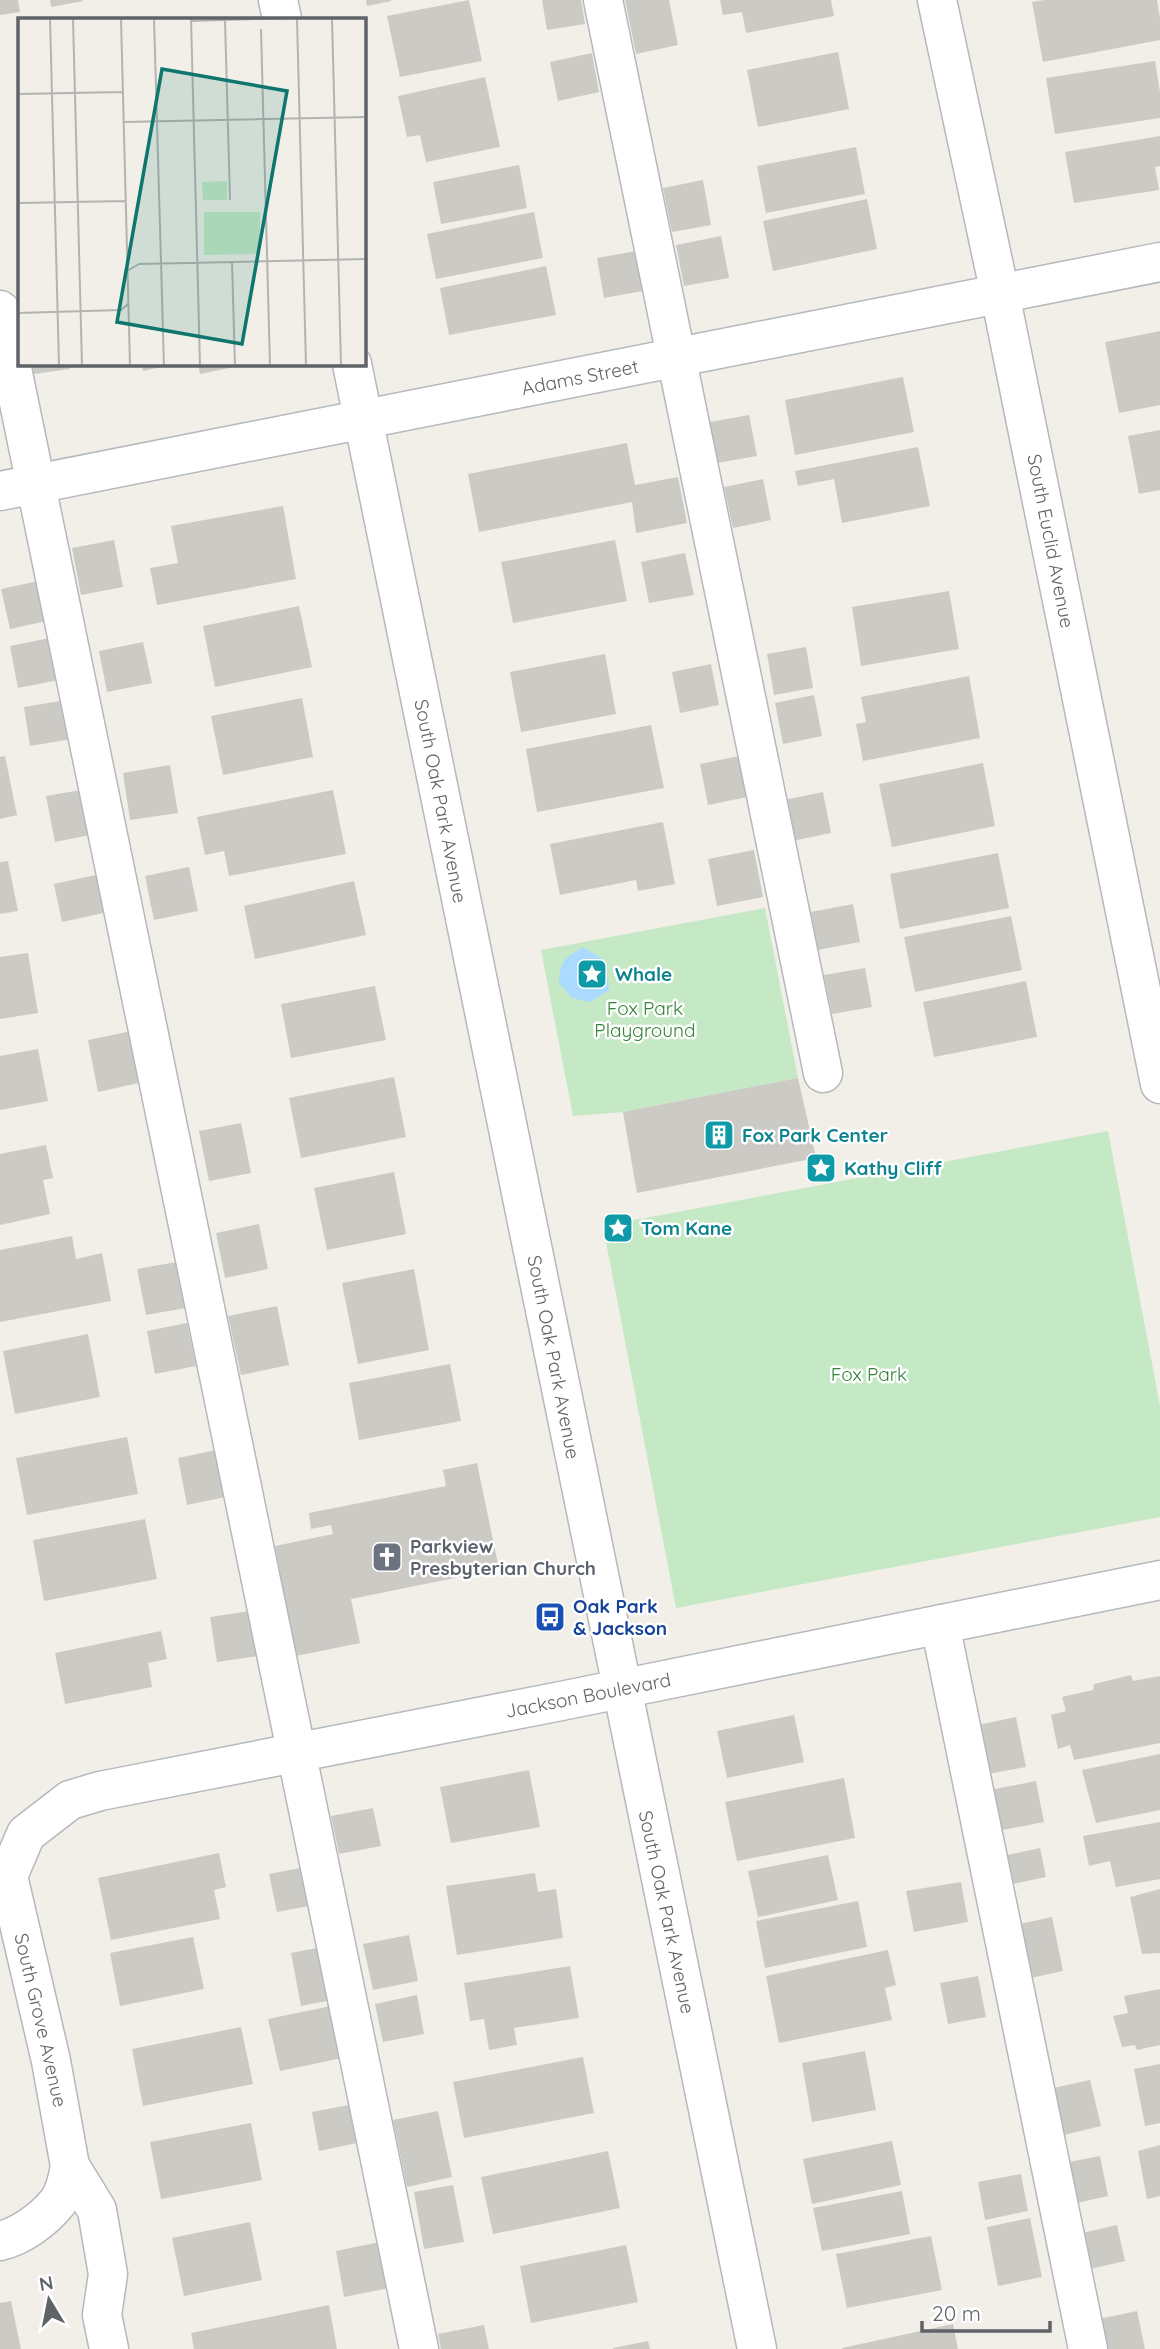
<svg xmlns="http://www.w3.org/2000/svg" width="1160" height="2349" viewBox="0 0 1160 2349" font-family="Quicksand,sans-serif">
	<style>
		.green { fill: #c5e8c5 }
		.water { fill: #aadaff }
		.building { fill: #cccac5 }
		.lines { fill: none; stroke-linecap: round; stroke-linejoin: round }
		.minor-casing { stroke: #b5b8bc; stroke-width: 41 }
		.minor { stroke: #fff; stroke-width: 38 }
		.labels { text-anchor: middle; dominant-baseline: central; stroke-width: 5; stroke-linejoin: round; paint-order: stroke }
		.street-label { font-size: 19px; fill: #5f6368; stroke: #fff }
		.culture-label { font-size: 19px; font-weight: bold; fill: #0d838f; stroke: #fff; text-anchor: start }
		.park-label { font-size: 19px; fill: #348238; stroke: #fff }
		.worship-label { font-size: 19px; font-weight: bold; fill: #5b616d; stroke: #fff; text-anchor: start }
		.transit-label { font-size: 19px; font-weight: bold; fill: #164399; stroke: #fff; text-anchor: start }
		.inset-road { fill: none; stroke: #b3b3b1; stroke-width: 2 }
		.view { fill: #0f766e; fill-opacity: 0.15; stroke: #0f766e; stroke-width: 3.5 }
		.inset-edge { fill: none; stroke: #5f6368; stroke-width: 3.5 }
	</style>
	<rect width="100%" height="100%" fill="#f1efe8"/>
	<path class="green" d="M765,908L798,1078L623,1112L573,1116L541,950Z
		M1108,1131L1160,1406V1517L676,1608L603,1226Z"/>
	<path class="water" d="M583,947L601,958L607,971L609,990L590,1002L572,998L559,983C561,958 564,960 583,947Z"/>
	<path class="building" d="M0,0H18L20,12L0,15Z
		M50,0H82L83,1L51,7Z
		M366,0H391V1L367,6Z
		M469,0L482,61L400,77L387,16Z
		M542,0H581L585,24L547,30Z
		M625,0H669L678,45L636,54Z
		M720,0H831L834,16L746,33L742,12L723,15Z
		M1044,0H1157L1160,18V40L1043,62L1032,2Z
		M838,52L849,109L758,127L747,70Z
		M592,53L599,92L558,101L550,62Z
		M1155,61L1160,92V118L1055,134L1046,78Z
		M485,77L500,147L426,162L420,135L407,137L398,96Z
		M1160,136V166L1155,167L1159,190L1074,203L1065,152Z
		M856,147L865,194L766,213L757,166Z
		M519,165L527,208L441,224L433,182Z
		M703,180L711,225L672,232L663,188Z
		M867,199L877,249L773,271L763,221Z
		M534,212L543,258L436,279L427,234Z
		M721,236L729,278L684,286L676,245Z
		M636,251L643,291L604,298L597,258Z
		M546,266L556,315L449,335L440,288Z
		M1160,331V405L1119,413L1105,342Z
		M32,364H69L70,369L34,374Z
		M142,364H171V365L143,371Z
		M198,364H244V365L200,374Z
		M903,377L914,432L795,455L785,400Z
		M749,415L757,456L717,463L710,422Z
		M1160,430V490L1139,494L1128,436Z
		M627,443L635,485L678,477L687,523L636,533L632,502L479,532L468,474Z
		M918,447L930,506L842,523L834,479L798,486L795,471Z
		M763,479L771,520L733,528L724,487Z
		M283,506L296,579L157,605L150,568L178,563L171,526Z
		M114,540L123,587L81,595L72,548Z
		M615,540L627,601L513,623L501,562Z
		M685,553L694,595L649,603L641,562Z
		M43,580L51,620L10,629L1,589Z
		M949,591L959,649L861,666L852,607Z
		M299,606L312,667L215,687L203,626Z
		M55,637L64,679L18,688L10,646Z
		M143,642L152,683L107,692L99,651Z
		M806,647L813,688L774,695L767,654Z
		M605,654L616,714L521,732L510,672Z
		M711,664L719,705L680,713L672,672Z
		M969,676L980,738L863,761L856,724L866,722L861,697Z
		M814,695L822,736L783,744L775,703Z
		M302,698L313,757L223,775L211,716Z
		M66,700L72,739L30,746L24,707Z
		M651,725L664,788L537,812L526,749Z
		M5,756L17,815L0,819V757Z
		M739,756L747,797L708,805L700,764Z
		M983,763L995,826L892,847L879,784Z
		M170,765L178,813L130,820L123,773Z
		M87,789L95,834L55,842L46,796Z
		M333,790L346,854L229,876L224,851L205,855L197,817Z
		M823,792L831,833L792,841L784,800Z
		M663,822L675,884L638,891L636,880L560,895L550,844Z
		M754,850L763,897L717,906L708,859Z
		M998,853L1009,908L900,929L890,874Z
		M8,861L18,911L0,914V862Z
		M189,867L198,911L154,920L145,876Z
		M100,874L108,912L62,922L54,884Z
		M354,881L366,935L255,959L244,906Z
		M853,904L860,942L818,950L811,912Z
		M1011,916L1022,970L915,992L904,937Z
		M28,953L38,1013L0,1019V957Z
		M865,968L872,1007L832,1014L824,975Z
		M1026,981L1037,1037L934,1057L923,1002Z
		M375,986L386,1040L291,1058L281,1004Z
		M132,1031L143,1082L98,1092L88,1040Z
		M38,1049L48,1101L0,1110V1056Z
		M394,1077L406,1137L301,1158L289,1098Z
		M798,1078L816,1158L637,1193L623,1112Z
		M241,1123L251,1173L209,1181L199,1131Z
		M46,1145L53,1178L43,1180L50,1214L0,1225V1154Z
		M394,1172L406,1234L327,1250L314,1188Z
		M259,1224L268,1269L225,1278L216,1233Z
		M72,1236L76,1259L102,1253L111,1301L0,1322V1250Z
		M182,1261L191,1307L146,1315L137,1269Z
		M414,1269L429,1350L358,1364L342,1283Z
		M277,1306L289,1365L241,1375L228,1316Z
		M187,1323L196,1366L155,1374L147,1331Z
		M88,1334L100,1397L15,1414L3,1351Z
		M450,1364L461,1421L359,1440L349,1383Z
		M127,1437L138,1494L27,1515L16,1458Z
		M221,1449L230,1496L187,1505L178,1458Z
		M477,1463L499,1569L351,1599L360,1643L296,1656L275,1546L333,1534L331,1525L311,1529L309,1513L446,1486L443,1470Z
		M145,1519L157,1579L44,1601L33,1540Z
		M251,1611L257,1656L217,1662L210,1617Z
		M161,1631L167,1659L148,1663L152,1687L65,1704L55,1653Z
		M1131,1675L1133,1681L1160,1676V1743L1074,1760L1070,1745L1058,1749L1051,1715L1066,1711L1062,1697L1093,1690L1094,1684Z
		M794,1715L804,1762L727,1778L717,1731Z
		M1016,1717L1026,1767L983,1775L973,1726Z
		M1160,1754V1810L1096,1823L1082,1770Z
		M529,1770L540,1827L451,1843L440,1787Z
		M844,1778L855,1838L737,1861L725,1802Z
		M1036,1781L1044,1822L998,1831L990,1790Z
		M373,1808L381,1846L339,1854L331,1816Z
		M1160,1822V1879L1116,1887L1110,1861L1089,1866L1083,1836Z
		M1040,1848L1046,1877L1008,1885L1003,1856Z
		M219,1853L226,1887L214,1890L220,1919L111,1940L98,1878Z
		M828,1855L838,1900L758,1917L748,1871Z
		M311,1866L319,1904L277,1912L269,1874Z
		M535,1873L538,1892L556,1889L563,1938L457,1955L446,1886Z
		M961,1882L968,1922L914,1932L906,1891Z
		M1160,1889V1953L1142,1954L1130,1897Z
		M858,1901L867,1947L765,1968L756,1921Z
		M1052,1917L1063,1971L1026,1979L1015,1925Z
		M409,1935L418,1981L373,1990L363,1944Z
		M193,1937L204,1989L120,2006L110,1953Z
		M322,1947L332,2000L301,2006L291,1953Z
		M888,1950L896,1985L885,1988L892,2020L779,2043L766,1976Z
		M570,1966L579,2018L514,2028L517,2045L489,2050L484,2019L470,2021L464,1983Z
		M978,1976L986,2017L948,2024L940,1983Z
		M1160,1989V2045L1137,2050L1135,2045L1122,2047L1113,2016L1128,2013L1124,1996Z
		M417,1995L424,2034L383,2042L375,2004Z
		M331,2006L342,2058L280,2071L268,2019Z
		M241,2027L253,2084L143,2106L132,2049Z
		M865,2051L876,2110L812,2122L802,2063Z
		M583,2057L594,2113L464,2138L453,2082Z
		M1160,2064V2123L1145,2126L1134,2069Z
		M1090,2080L1101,2126L1060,2136L1049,2089Z
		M354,2104L362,2142L319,2151L312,2112Z
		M438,2111L452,2177L407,2187L393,2120Z
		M251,2123L262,2180L161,2199L150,2142Z
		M892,2141L901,2185L812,2204L803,2159Z
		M1160,2145V2196L1147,2199L1138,2151Z
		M608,2151L620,2208L493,2234L481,2177Z
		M1100,2156L1108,2196L1068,2205L1059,2164Z
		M1021,2174L1028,2211L985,2220L978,2182Z
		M453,2185L464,2242L424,2249L414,2192Z
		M902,2191L910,2234L822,2251L813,2208Z
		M1030,2218L1042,2277L998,2286L987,2227Z
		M250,2222L262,2280L184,2296L172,2238Z
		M1117,2225L1125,2261L1090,2269L1082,2233Z
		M931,2236L942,2290L847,2308L836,2254Z
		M380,2242L389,2288L344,2297L336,2251Z
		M626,2245L638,2302L531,2323L520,2266Z
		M11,2301L21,2349H0V2303Z
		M329,2305L337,2349H194L191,2333Z
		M1137,2311L1145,2349H1100L1094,2320Z
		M953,2324L958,2349H842V2348Z
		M484,2325L489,2349H441L438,2334Z
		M648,2341L650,2349H613V2348Z"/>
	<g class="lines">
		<g class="minor-casing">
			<path id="minor" d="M278,0L282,19
				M603,0L823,1073
				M937,0L1000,294L1160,1084
				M0,310L419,2349
				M352,364L757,2349
				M0,491L1160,262
				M940,1624L1088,2349
				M0,1867L8,1876L51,2061L70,2166C68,2178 64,2194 57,2203C43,2220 21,2236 0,2241
				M8,1876L26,1834L70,1800L100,1791L561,1701L1160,1580
				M70,2166L97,2210L108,2274L102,2315L109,2349"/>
		</g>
		<use href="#minor" class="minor"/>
	</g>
	<defs>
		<g id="sight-square" transform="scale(1.575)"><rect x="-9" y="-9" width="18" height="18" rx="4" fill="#0f9aa8" stroke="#fff"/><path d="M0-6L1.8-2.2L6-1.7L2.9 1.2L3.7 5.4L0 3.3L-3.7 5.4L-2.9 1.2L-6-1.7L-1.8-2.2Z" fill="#fff"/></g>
		<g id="building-square" transform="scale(1.575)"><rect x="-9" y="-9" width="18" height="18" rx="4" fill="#0f9aa8" stroke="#fff"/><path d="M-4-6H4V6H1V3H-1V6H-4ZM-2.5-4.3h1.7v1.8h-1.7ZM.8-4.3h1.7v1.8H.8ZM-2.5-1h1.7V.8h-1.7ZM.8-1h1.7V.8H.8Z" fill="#fff"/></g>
		<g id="church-square" transform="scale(1.575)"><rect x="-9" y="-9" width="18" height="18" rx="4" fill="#6b7280" stroke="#fff"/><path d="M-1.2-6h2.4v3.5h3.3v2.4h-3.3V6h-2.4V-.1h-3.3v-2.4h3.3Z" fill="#fff"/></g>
		<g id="bus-square" transform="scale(1.575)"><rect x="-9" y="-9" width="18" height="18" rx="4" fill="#1a4fb4" stroke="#fff"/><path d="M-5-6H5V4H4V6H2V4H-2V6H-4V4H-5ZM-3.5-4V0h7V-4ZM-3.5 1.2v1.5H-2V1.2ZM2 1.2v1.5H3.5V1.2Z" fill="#fff"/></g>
	</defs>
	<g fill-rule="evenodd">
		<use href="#sight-square" x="592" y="974"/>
		<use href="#building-square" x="719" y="1135"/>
		<use href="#sight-square" x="821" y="1168"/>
		<use href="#sight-square" x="618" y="1228"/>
		<use href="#church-square" x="387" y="1557"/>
		<use href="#bus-square" x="550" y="1617"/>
	</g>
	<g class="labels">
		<g class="street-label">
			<text transform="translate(580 377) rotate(-11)">Adams Street</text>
			<text transform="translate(1051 541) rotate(79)">South Euclid Avenue</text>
			<text transform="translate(441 801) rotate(79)">South Oak Park Avenue</text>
			<text transform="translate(554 1357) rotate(79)">South Oak Park Avenue</text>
			<text transform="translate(588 1695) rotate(-11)">Jackson Boulevard</text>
			<text transform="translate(667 1912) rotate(78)">South Oak Park Avenue</text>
			<text transform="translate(41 2020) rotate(77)">South Grove Avenue</text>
		</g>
		<g class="culture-label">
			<text x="615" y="974">Whale</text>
			<text x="742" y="1135">Fox Park Center</text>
			<text x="844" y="1168">Kathy Cliff</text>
			<text x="641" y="1228">Tom Kane</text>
		</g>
		<g class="park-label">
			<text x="645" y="1008">Fox Park<tspan x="645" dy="22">Playground</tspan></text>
			<text x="869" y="1374">Fox Park</text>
		</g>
		<g class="worship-label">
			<text x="410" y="1546">Parkview<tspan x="410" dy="22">Presbyterian Church</tspan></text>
		</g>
		<g class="transit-label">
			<text x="573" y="1606">Oak Park<tspan x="573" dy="22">&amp; Jackson</tspan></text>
		</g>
	</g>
	<g transform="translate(18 18)">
		<rect width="348" height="348" fill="#f1efe8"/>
		<path d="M209,163V182H185L184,164ZM186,194H242V236L186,237Z" fill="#c5e8c5"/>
		<path class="inset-road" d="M32,0L41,348M55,0L64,348M103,0L112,348M136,0L146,348M173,0L182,348M279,0L288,348M314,0L323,348M207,2L212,182M173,3L272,0M243,11L252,348M0,76L105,74M106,104L349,99M0,185L108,183M214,244L217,348M109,253L121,246L349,241M0,295L103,292L110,286"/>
		<path class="view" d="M144,51L269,73L224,326L99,304Z"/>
		<rect width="348" height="348" class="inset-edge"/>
	</g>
	<g transform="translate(49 2300) rotate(350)" stroke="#ffffff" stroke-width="5" paint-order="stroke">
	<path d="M0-5L12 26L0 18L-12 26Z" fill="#5f6368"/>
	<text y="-10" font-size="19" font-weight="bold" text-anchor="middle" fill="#5f6368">N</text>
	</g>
	<path d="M922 2321v10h128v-10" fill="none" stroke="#5f6368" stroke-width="3.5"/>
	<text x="932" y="2321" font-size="21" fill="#5f6368" stroke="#ffffff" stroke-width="5" paint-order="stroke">20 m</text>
</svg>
